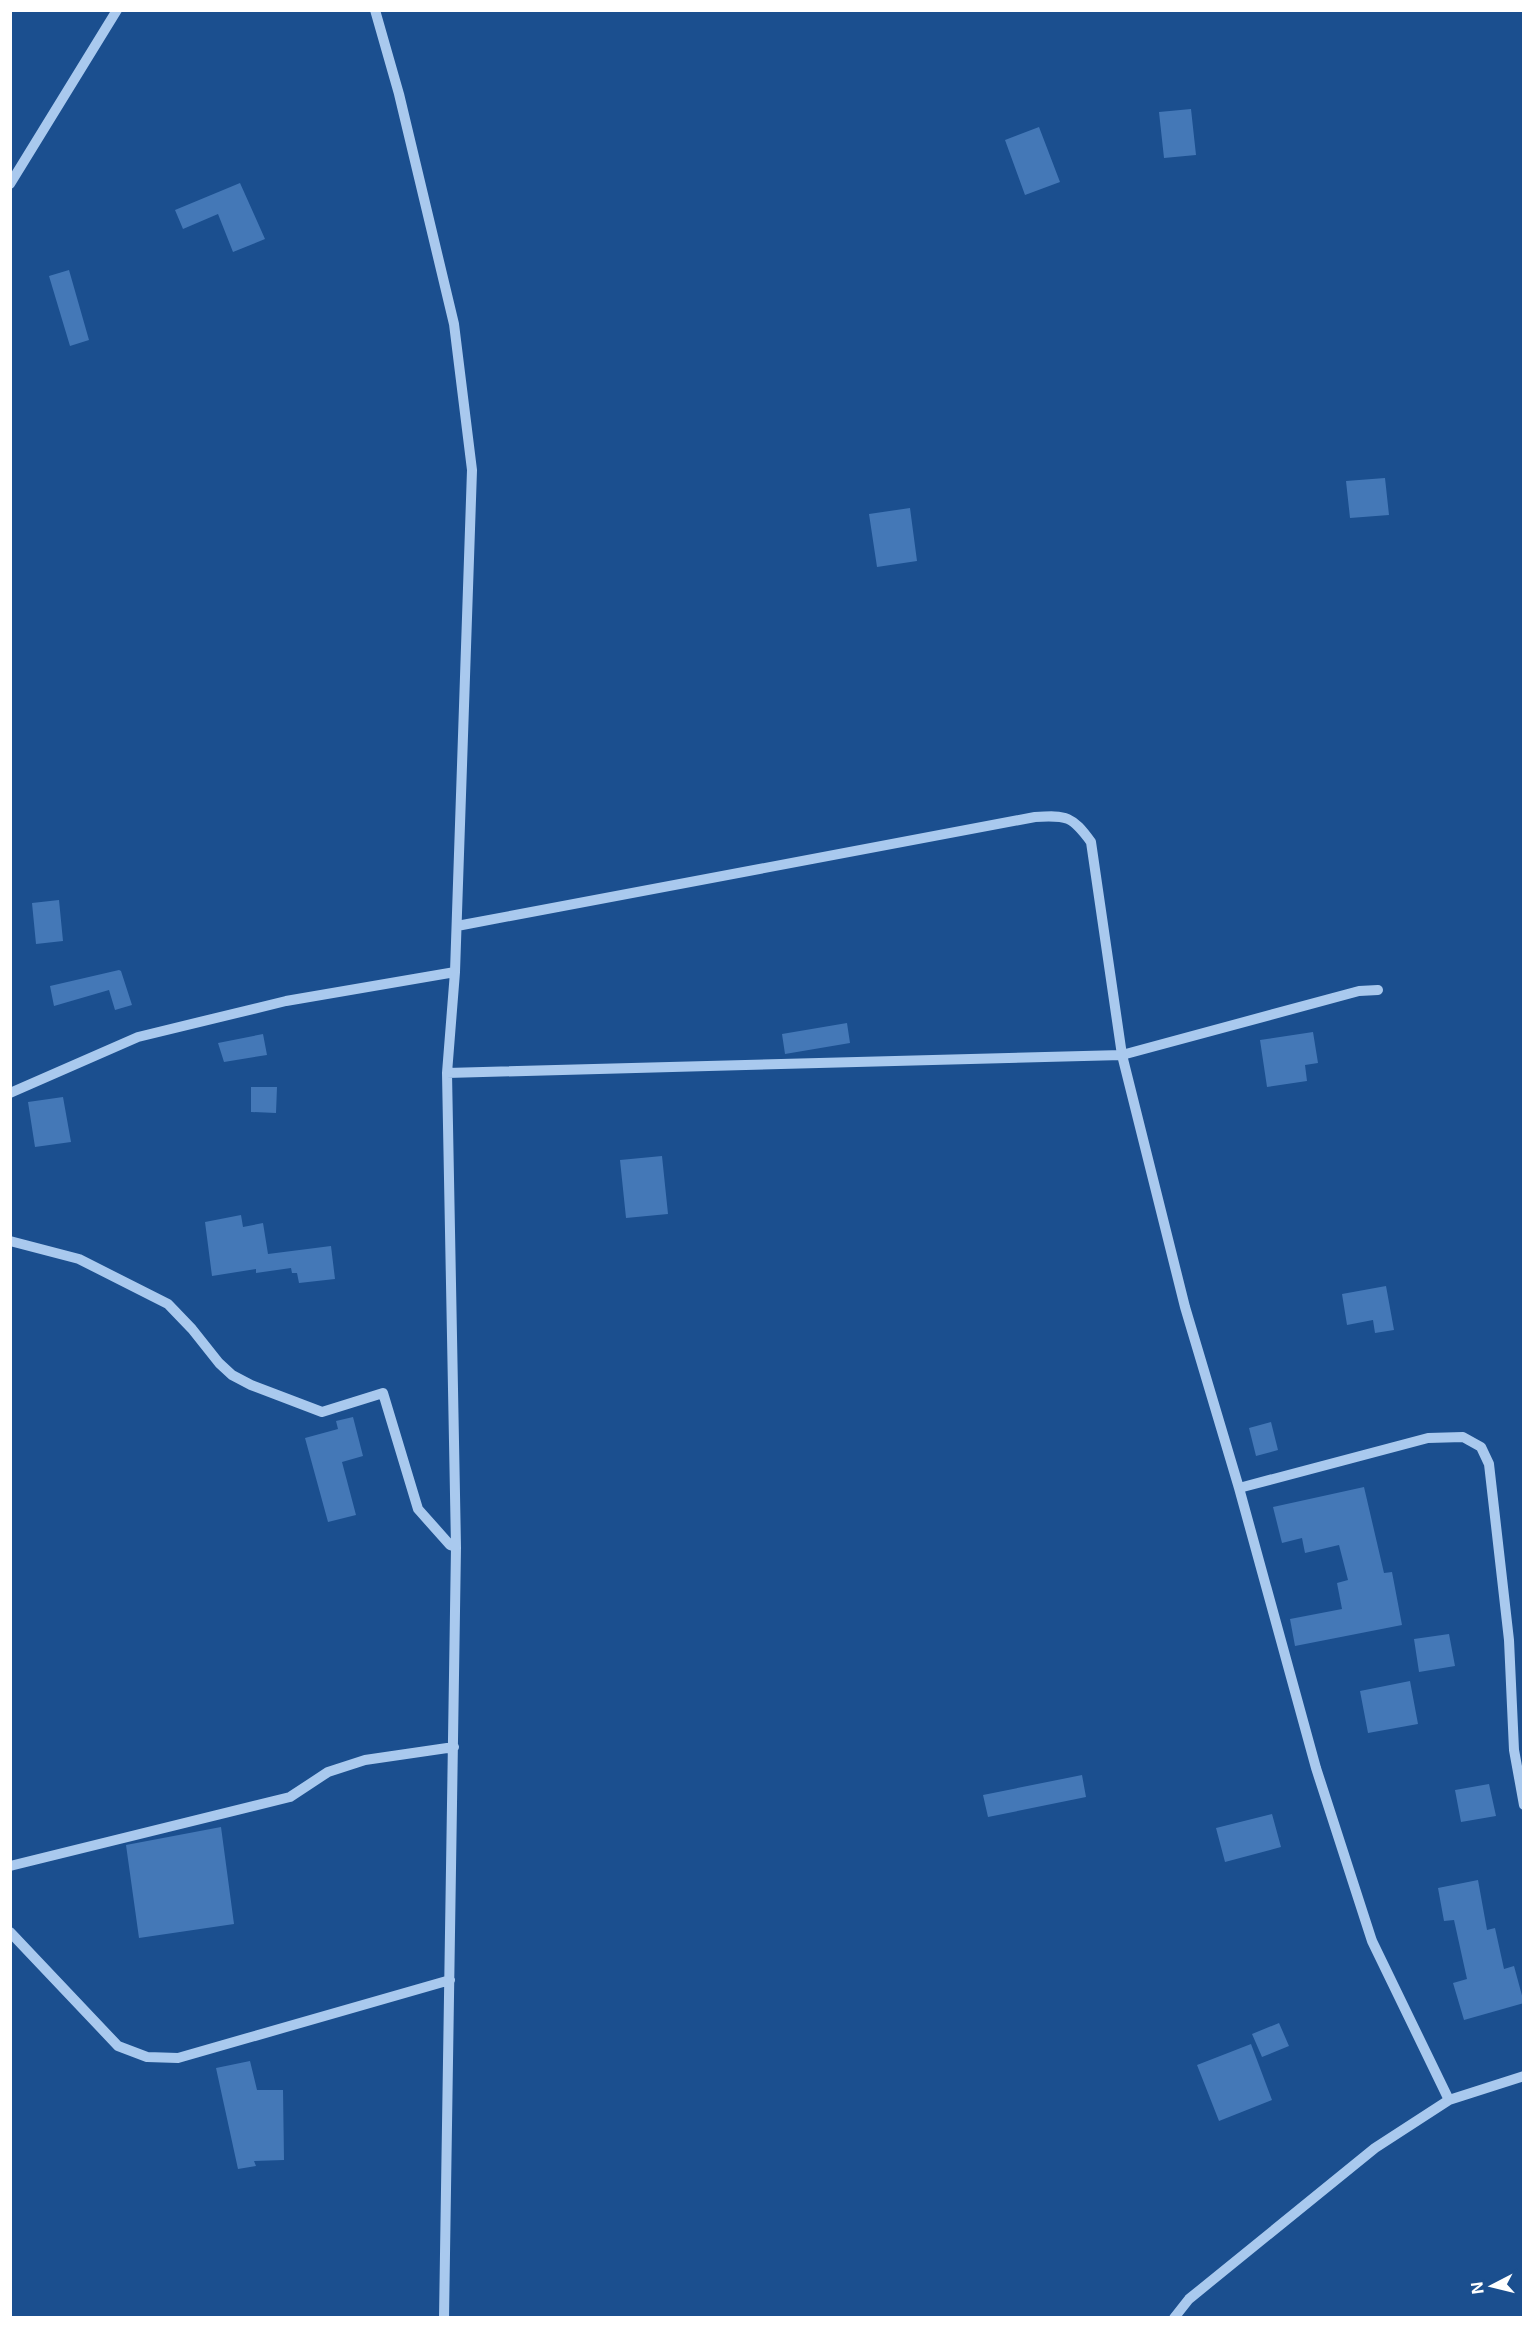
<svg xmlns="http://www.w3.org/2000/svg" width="1534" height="2328" viewBox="0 0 1534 2328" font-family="Inter,sans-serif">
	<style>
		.building { fill: #4478b7 }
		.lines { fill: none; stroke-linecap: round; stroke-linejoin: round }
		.minor { stroke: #a9c9ee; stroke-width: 10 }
	</style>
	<rect width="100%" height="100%" fill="#1b4f8f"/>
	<path class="building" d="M1191,109L1196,155L1164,158L1159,112Z
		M1039,127L1060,182L1025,195L1005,140Z
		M240,183L265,239L233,252L218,214L183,229L175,210Z
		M69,270L89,340L70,346L49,276Z
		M1385,478L1389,515L1350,518L1346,481Z
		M910,508L917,561L877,567L869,514Z
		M59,900L63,941L36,944L32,903Z
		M119,970L121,971L132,1005L115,1010L109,990L54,1006L50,986Z
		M847,1023L850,1043L785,1054L782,1034Z
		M1313,1032L1318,1063L1305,1065L1307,1081L1267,1087L1260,1040Z
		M263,1034L267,1055L224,1062L218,1043Z
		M251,1087H277L276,1113L251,1112Z
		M63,1097L71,1142L35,1147L28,1102Z
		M662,1156L668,1214L626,1218L620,1160Z
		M241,1215L243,1227L263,1223L268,1254L331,1246L335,1279L299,1283L297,1273H292L291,1268L256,1273V1269L212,1276L205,1222Z
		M1386,1286L1394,1330L1375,1333L1373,1320L1347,1325L1342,1294Z
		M353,1417L363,1456L342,1462L356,1515L328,1522L305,1438L338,1429L336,1421Z
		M1271,1422L1278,1450L1256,1456L1249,1428Z
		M1364,1487L1384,1573L1392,1572L1402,1625L1295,1646L1290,1619L1342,1609L1337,1583L1348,1580L1339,1545L1305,1553L1302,1538L1282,1543L1273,1507Z
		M1449,1634L1455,1666L1419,1672L1414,1639Z
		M1410,1681L1418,1724L1368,1733L1360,1691Z
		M1082,1775L1086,1797L988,1817L983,1795Z
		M1489,1784L1496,1816L1461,1822L1455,1790Z
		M1272,1814L1281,1847L1225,1862L1216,1828Z
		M221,1827L234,1924L139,1938L126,1845Z
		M1478,1880L1487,1930L1495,1928L1504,1969L1514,1966L1524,2003L1464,2020L1453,1983L1467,1979L1454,1920L1444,1921L1438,1888Z
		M1279,2023L1289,2046L1262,2057L1252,2034Z
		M1251,2044L1272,2100L1219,2121L1197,2065Z
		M250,2061L257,2090H283L284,2160L254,2161L256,2166L238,2169L216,2068Z"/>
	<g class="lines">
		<path class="minor" d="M375,10L399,94L454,324L472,470L455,972L447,1073L456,1547L444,2318
			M10,184L117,10
			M457,926L1035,817C1067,815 1072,816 1091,842L1122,1055L1185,1307L1239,1488L1316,1768L1372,1941L1449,2100
			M447,1073L1122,1055L1359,991L1378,990
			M10,1093L138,1037L286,1001L455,972
			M10,1241L79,1259L168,1304L192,1329L219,1363L232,1375L251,1385L322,1412L383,1393L418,1509L450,1545L456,1547
			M1239,1488L1428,1438L1463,1437L1481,1447L1489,1464L1509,1640L1514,1750L1524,1805
			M10,1866L290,1797L328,1772L365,1760L454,1747
			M10,1932L118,2046L147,2057L178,2058L450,1980
			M1174,2318L1189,2299L1375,2148L1449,2100L1524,2076"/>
	</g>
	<rect width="1534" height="2328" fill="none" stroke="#ffffff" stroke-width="24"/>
	<g transform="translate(1492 2286) rotate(263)" stroke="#1b4f8f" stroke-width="4.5" paint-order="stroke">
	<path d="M0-4.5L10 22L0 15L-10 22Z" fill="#ffffff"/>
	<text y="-9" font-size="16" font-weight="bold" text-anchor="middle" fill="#ffffff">N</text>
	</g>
</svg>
